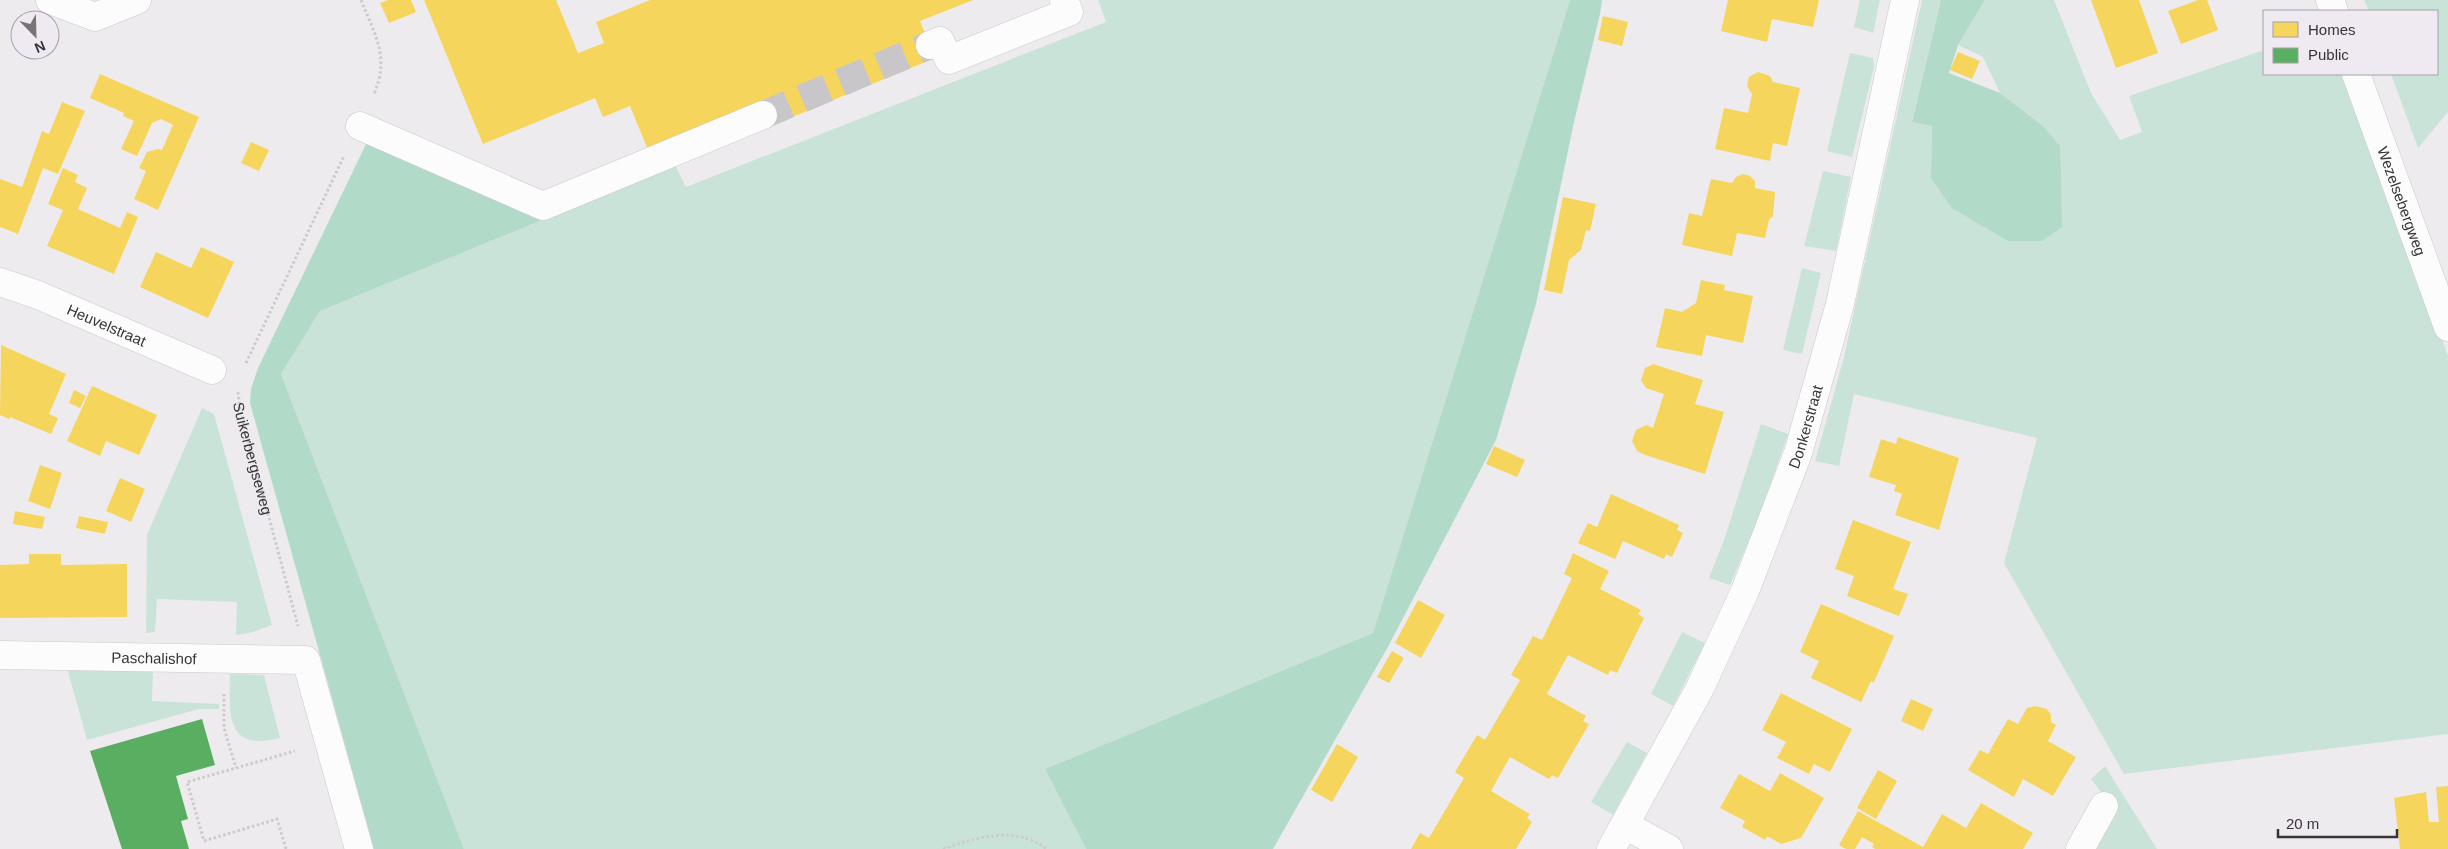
<svg xmlns="http://www.w3.org/2000/svg" width="2448" height="849" viewBox="0 0 2448 849" font-family="Arial,sans-serif">
	<style>
		.green { fill: #cae3d8 }
		.forest { fill: #b2dac9 }
		.homes { fill: #f6d55c }
		.public { fill: #5aae61 }
		.lines { fill: none; stroke-linecap: round; stroke-linejoin: round }
		.minor-tunnel { stroke: #c9c6ca; stroke-width: 28; stroke-dasharray: 28 14; stroke-linecap: butt }
		.minor-casing { stroke: #cac8cb; stroke-width: 29 }
		.path { stroke: #cccbcc; stroke-width: 3; stroke-dasharray: 2.5 2.5; stroke-linecap: butt }
		.minor { stroke: #fcfcfd; stroke-width: 28 }
		.labels { text-anchor: middle; dominant-baseline: central; stroke-width: 5; stroke-linejoin: round; paint-order: stroke }
		.street-label { font-size: 15px; fill: #373437; stroke: #efe9f1 }
	</style>
	<rect width="100%" height="100%" fill="#eeebef"/>
	<path class="green" d="M1098,0H1570L1373,633L1045,769L1086,849H464L281,374L320,311L675,165L686,187L1106,22Z
		M1860,0H1880L1873,33L1854,27Z
		M1922,0H1941L1912,121L1932,126L1931,178L2042,125L2000,93L1983,57L1958,45L1985,0H2054L2091,93L2120,140L2142,132L2129,96L2264,50V74H2346L2448,356V734L2124,774L2004,563L2037,438L1854,394L1839,466L1815,461L1844,357Z
		M2364,0H2448V112L2418,148L2391,74H2437V11H2369Z
		M1850,53L1873,58L1874,67L1852,157L1827,151Z
		M1823,171L1851,177L1836,251L1804,246Z
		M1802,268L1821,273L1802,354L1783,350Z
		M202,408L214,414L272,625L250,633L236,635L237,602L157,599L155,632L146,633L147,535Z
		M1761,424L1788,434L1762,509L1730,585L1709,578L1724,540Z
		M1682,632L1705,643L1673,706L1651,694Z
		M67,668L153,672L152,701L219,704V709H199L87,740Z
		M230,674L264,675L280,738C226,752 229,715 230,674Z
		M1627,742L1647,753L1613,815L1591,802Z
		M2105,766L2157,849H2091L2115,810L2091,779Z"/>
	<path class="forest" d="M1570,0H1602L1600,14L1574,122L1536,304L1496,440L1389,645L1273,849H1086L1045,769L1373,633Z
		M1941,0H1985L1958,45L1949,73L2000,93L2042,125L2060,146L2062,227L2042,241H2008L1952,208L1931,178L1932,126L1912,122Z
		M368,140L542,220L320,311L281,374L464,849H374L250,403L251,389L258,368Z"/>
	<path class="homes" d="M388,0H411L416,12L389,23L380,3Z
		M424,0H556L578,53L604,43L596,22L650,0H973L920,21L935,58L768,127L648,150L630,106L603,117L595,98L483,144Z
		M1728,0H1819L1813,27L1772,19L1767,42L1721,31Z
		M2091,0H2139L2158,53L2116,68Z
		M2198,0H2207L2218,30L2181,44L2168,11Z
		M1603,16L1628,22L1622,46L1598,40Z
		M1958,52L1980,61L1972,79L1950,70Z
		M1758,72L1770,76L1773,82L1800,88L1787,146L1773,143L1770,161L1715,149L1724,108L1748,113L1752,94L1747,86L1749,77Z
		M100,74L199,117L158,210L134,199L146,171L139,168L147,152L158,149L162,150L173,125L161,119L152,123L137,156L121,149L134,121L123,116L124,113L90,98Z
		M62,102L85,111L58,174L43,168L18,234L0,227V179L22,187L42,131L49,134Z
		M251,142L269,150L259,171L241,163Z
		M63,168L78,175L75,182L87,188L78,209L120,228L127,212L138,217L114,274L47,246L63,210L48,204Z
		M1743,174L1750,176L1755,181V188L1775,192L1773,216L1769,220L1765,238L1737,233L1732,256L1682,245L1689,213L1702,216L1711,179L1732,183L1736,177Z
		M1563,197L1596,204L1590,231L1586,230L1581,250L1569,260L1562,294L1544,290Z
		M201,247L234,262L208,318L140,287L156,252L191,268Z
		M1701,280L1725,285L1724,290L1753,296L1743,343L1706,335L1702,356L1656,347L1665,308L1682,312L1696,303Z
		M1,345L66,374L49,414L58,418L51,434L10,417L9,419L0,415Z
		M1653,364L1703,380L1695,404L1724,412L1705,474L1645,455L1637,451L1632,441L1636,430L1646,425L1653,428L1664,394L1646,388L1641,380L1645,368Z
		M92,386L157,415L139,455L106,441L100,456L67,441Z
		M74,390L86,396L80,408L69,403Z
		M1898,437L1959,458L1939,530L1895,515L1902,494L1894,491L1896,485L1869,477L1881,439L1896,444Z
		M1494,446L1525,460L1517,477L1486,464Z
		M40,465L62,473L50,509L28,501Z
		M120,478L145,489L131,522L106,511Z
		M1611,494L1679,525L1677,530L1683,533L1672,557L1666,554L1664,559L1623,541L1615,559L1578,543L1588,523L1597,527Z
		M15,511L45,517L42,529L13,524Z
		M79,516L108,522L105,534L76,528Z
		M1853,520L1911,542L1893,589L1908,594L1899,616L1847,596L1854,576L1835,569Z
		M1573,553L1609,571L1600,589L1641,610L1638,614L1644,618L1617,673L1610,670L1608,675L1568,655L1547,694L1586,716L1583,721L1589,724L1558,778L1552,775L1549,779L1510,757L1491,791L1530,814L1527,818L1532,822L1516,849H1411L1420,833L1429,838L1464,778L1455,772L1477,735L1485,740L1520,680L1511,675L1533,636L1542,640L1572,578L1564,574Z
		M29,554H61V565L127,564V617L0,618V565L29,564Z
		M1418,600L1445,615L1421,658L1395,643Z
		M1821,604L1894,636L1874,682L1871,681L1861,702L1811,678L1819,661L1800,652Z
		M1392,651L1404,658L1389,683L1377,677Z
		M1781,693L1852,729L1830,772L1814,764L1809,774L1777,758L1786,742L1762,730Z
		M1911,699L1933,709L1923,731L1901,721Z
		M2035,706L2047,709L2051,715V722L2056,725L2048,741L2076,757L2053,796L2023,779L2014,797L1968,770L1980,750L1988,754L2008,719L2018,724L2027,708Z
		M1337,744L1358,757L1332,802L1311,790Z
		M1878,770L1897,781L1876,819L1857,808Z
		M1780,773L1824,798L1801,838L1781,844L1767,836L1765,840L1742,827L1745,821L1720,808L1739,774L1770,791Z
		M2448,786V849H2400L2394,798L2426,792L2429,822H2439L2436,787Z
		M1981,803L2033,833L2023,849H1875L1872,847L1874,844L1862,837L1855,849H1846L1839,845L1858,811L1923,847L1942,814L1966,828Z"/>
	<path class="public" d="M202,719L215,765L176,776L188,819L181,821L189,849H122L90,751Z"/>
	<g class="lines">
		<path class="minor-tunnel" d="M763,115L930,45"/>
		<g class="minor-casing">
			<g id="minor">
				<path d="M50,0L95,17L137,0"/>
				<path d="M2330,0L2334,11"/>
				<path d="M930,45L940,41L949,60L1069,12L1064,0"/>
				<path id="s2" d="M2356,74L2448,327"/>
				<path d="M360,126L543,206L763,115"/>
				<path id="s3" d="M0,282L38,295L212,370"/>
				<path id="s4" d="M0,655L306,660L359,849"/>
				<path d="M1625,825L1669,849"/>
				<path id="s5" d="M1611,849L1699,690L1745,591L1798,453L1840,304L1905,0"/>
				<path d="M2080,849L2104,806"/>
			</g>
		</g>
		<g class="path">
			<path d="M361,0C375,35 390,57 374,94"/>
			<path d="M246,363L344,156"/>
			<path id="s1" d="M238,392L240,409L298,626"/>
			<path d="M224,694V728L236,768"/>
			<path d="M286,849L277,819L204,841L187,782L295,751"/>
			<path d="M943,849C979,837 1013,825 1047,849"/>
		</g>
		<use href="#minor" class="minor"/>
	</g>
	<g class="labels">
		<g class="street-label">
			<text stroke="none"><textPath href="#s2" startOffset="135">Wezelsebergweg</textPath></text>
			<text stroke="none"><textPath href="#s3" startOffset="115">Heuvelstraat</textPath></text>
			<text stroke="none"><textPath href="#s5" startOffset="466">Donkerstraat</textPath></text>
			<text stroke="none"><textPath href="#s1" startOffset="68">Suikerbergseweg</textPath></text>
			<text stroke="none"><textPath href="#s4" startOffset="154">Paschalishof</textPath></text>
		</g>
	</g>
	<rect x="2263" y="10" width="175" height="65" fill="#efe9f1" stroke="#a5a1a7"/>
	<rect x="2273" y="22" width="25" height="15" fill="#f6d55c" stroke="#a5a1a7"/>
	<text x="2308" y="35" font-size="15" fill="#373437">Homes</text>
	<rect x="2273" y="48" width="25" height="15" fill="#5aae61" stroke="#a5a1a7"/>
	<text x="2308" y="60" font-size="15" fill="#373437">Public</text>
	<g transform="translate(35 35) rotate(157)"><circle r="24" fill="#efe9f1" stroke="#a5a1a7"/>
	<path d="M0-4L9 19L0 12L-9 19Z" fill="#777477"/>
	<text y="-8" font-size="14" font-weight="bold" text-anchor="middle" fill="#373437">N</text>
	</g>
	<path d="M2278 829v8h119v-8" fill="none" stroke="#373437" stroke-width="2.5"/>
	<text x="2286" y="829" font-size="15" fill="#373437" stroke="#efe9f1" stroke-width="4" paint-order="stroke">20 m</text>
</svg>
